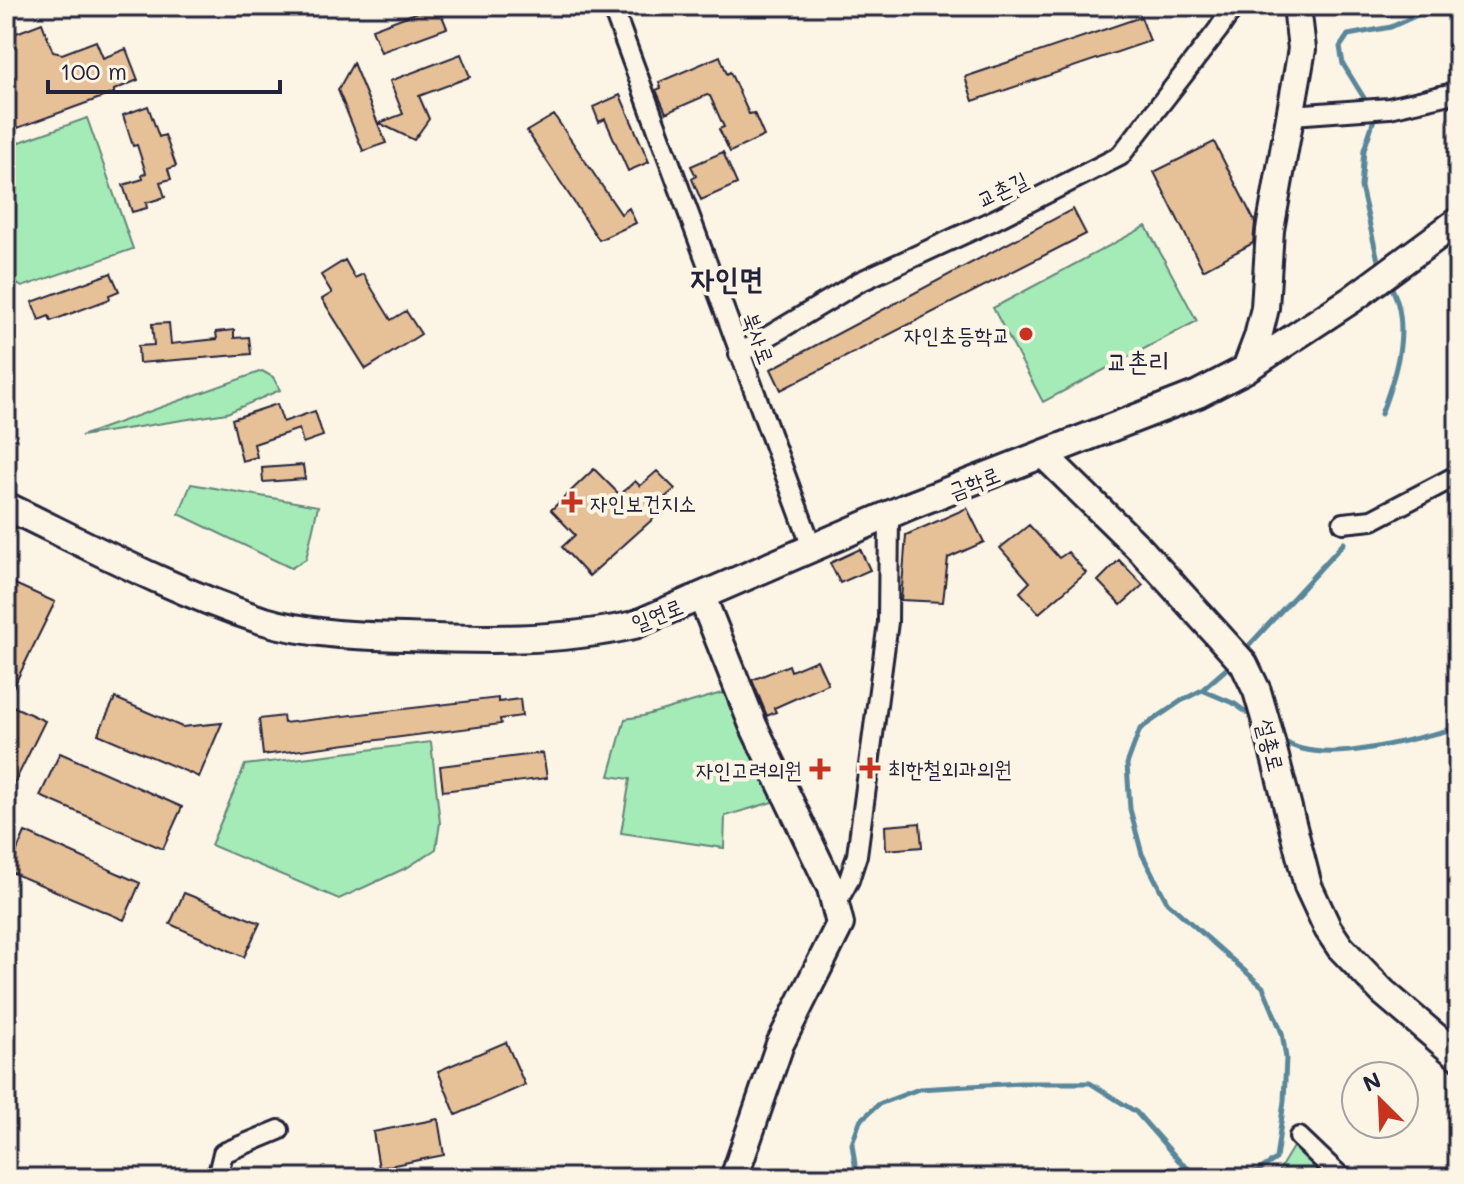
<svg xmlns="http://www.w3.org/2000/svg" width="1464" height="1184" viewBox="0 0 1464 1184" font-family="Mali,'Poor Story',sans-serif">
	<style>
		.green { fill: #a4ebb7; stroke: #638679; stroke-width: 2 }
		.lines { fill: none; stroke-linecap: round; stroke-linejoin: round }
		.stream { stroke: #59879b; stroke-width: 5 }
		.building { fill: #e6c097; stroke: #22223b; stroke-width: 2 }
		.street-casing { stroke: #22223b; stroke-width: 24 }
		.secondary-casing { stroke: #22223b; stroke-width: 32 }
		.street { stroke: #fcf5e5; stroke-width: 18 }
		.secondary { stroke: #fcf5e5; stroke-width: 26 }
		.poi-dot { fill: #c8321e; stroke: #fcf5e5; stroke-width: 3 }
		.labels { text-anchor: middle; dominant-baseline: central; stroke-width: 8; stroke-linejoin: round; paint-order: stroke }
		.street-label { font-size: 22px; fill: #22223b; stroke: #fcf5e5 }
		.poi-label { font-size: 22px; fill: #22223b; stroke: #fcf5e5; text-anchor: end }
		.quarter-label { font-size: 26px; fill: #22223b; stroke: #fcf5e5 }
		.district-label { font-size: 30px; font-weight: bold; fill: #22223b; stroke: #fcf5e5 }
	</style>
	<rect width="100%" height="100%" fill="#fcf5e5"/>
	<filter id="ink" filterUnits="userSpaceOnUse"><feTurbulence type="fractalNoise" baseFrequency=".0125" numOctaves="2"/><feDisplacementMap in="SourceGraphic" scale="16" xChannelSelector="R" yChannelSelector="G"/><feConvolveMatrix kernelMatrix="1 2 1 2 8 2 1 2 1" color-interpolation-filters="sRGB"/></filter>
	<g filter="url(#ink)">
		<path class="green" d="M87,118L133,249L22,287L14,282L6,259V147Z
			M1146,226L1197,321L1043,402L993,308Z
			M262,371L273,377L280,390L227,413L81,436Z
			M191,484L318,506L306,559L291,568L179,514Z
			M739,688L786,798L725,816L724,848L621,833L630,779L609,776L625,719L643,716Z
			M431,742L440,823L436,849L408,867L339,899L211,845L245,765Z
			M1299,1137L1342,1178H1282L1279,1170Z"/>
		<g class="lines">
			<path class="stream" d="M1369,106L1343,64L1340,47L1348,35L1391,27L1435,7L1458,9
				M1373,115L1374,119L1364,150L1361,187L1380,269
				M1381,414C1397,372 1413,321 1388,281
				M1244,651L1344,543
				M1202,690L1232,664
				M1281,739C1320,770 1412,738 1458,728
				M857,1178L852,1144L860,1121L879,1104L919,1089L1020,1083H1090L1136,1112L1181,1163L1201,1178
				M1241,1178L1253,1174L1276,1159L1284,1101L1286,1058L1282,1033L1263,987L1167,902L1142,854L1130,809L1127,764L1140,729L1181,701L1202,690L1235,704L1254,718"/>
		</g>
		<path class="building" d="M434,6H438L447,28L381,52L372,29Z
			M1141,17L1150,41L973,101L965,77Z
			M42,23L53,52L62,54L96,41L103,58L126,49L138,80L114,90V93L12,130L6,114V37Z
			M461,54L470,77L419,96L429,119L414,140L379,123L403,114L390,81Z
			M720,56L727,74L730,72L749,114L754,113L764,136L730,152L719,129L724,127L710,96L707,95L666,113L656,90L661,88L659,82Z
			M353,63L386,143L363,151L338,90Z
			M620,95L649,162L628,171L605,119L599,122L593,107Z
			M148,106L159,137L165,135L176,166L168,169L171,179L160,182L165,197L146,203L147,208L132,212L123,185L143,179L142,175L146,173L137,145L133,146L123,115Z
			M554,115L621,214L629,208L636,223L599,240L527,131Z
			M1214,142L1255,222L1253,243L1203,270L1154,172Z
			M723,152L737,184L701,200L692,179L696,176L691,166Z
			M1073,209L1086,234L781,390L771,369Z
			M345,260L355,278L363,274L391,320L406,311L421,334L366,369L322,299L332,293L321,275Z
			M111,273L119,291L109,295L110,299L51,321L49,316L39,320L32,302Z
			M169,323L171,344L217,339L216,332L234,330V338L249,337L251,354L139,363L138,346L154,345L152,324Z
			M277,404L283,422L315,411L323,436L303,443L299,429L254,444L257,457L242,461L232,419Z
			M303,465L305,479L263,482L262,468Z
			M594,469L620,495L635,481L640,486L657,471L675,489L657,504L663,510L589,576L562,547L575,535L551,510Z
			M967,508L984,542L948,558L943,602L901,600L906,535Z
			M1029,525L1059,558L1068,552L1086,573L1039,613L1020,592L1030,582L1000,548Z
			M860,549L870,570L840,583L830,563Z
			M1119,560L1143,585L1121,605L1098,581Z
			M6,580L55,602L6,702Z
			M817,660L828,684L774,708L776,712L767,716L752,680L789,665L791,671Z
			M115,698L182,727L222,723L199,777L98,734Z
			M498,698V702L520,699L522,716L500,719L501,724L263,755L259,719L283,716L284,723Z
			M6,703L45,721L6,800Z
			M60,753L182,807L163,849L40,796Z
			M543,753L547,778L443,791L440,766Z
			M920,823L922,847L886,850L885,826Z
			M25,832L140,883L124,920L8,871Z
			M184,893L260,923L244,957L170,924Z
			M506,1042L525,1085L456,1115L438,1071Z
			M438,1119L444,1155L379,1168L373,1132Z"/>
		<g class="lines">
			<g class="street-casing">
				<path id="street" d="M612,6L813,550
					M1292,115L1389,108L1458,92
					M739,354L859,282L994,220L1120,156L1218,30L1234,6
					M1343,523L1372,520L1458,475
					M836,904L849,880L857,855L888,622L889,516
					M1299,1137L1342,1178
					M217,1178L223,1153L279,1130"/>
			</g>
			<g class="secondary-casing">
				<path id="secondary" d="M1246,369L1351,300L1458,221
					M1044,455L1140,549L1244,664L1257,691L1266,722L1308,886L1328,929L1340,947L1383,992L1458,1056
					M6,506C89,546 173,591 261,620C307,634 357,636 405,637C482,640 559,642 634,625L909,506L1198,394L1246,369L1258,337L1265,308L1270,230L1302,49L1297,6
					M702,597L753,725L831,888L840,924L780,1044L734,1178"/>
			</g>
			<use href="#street" class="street"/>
			<use href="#secondary" class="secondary"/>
		</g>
	</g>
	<g class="poi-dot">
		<circle cx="1026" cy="334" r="8"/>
		<path d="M568 490h8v8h8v8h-8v8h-8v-8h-8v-8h8z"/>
		<path d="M866 756h8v8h8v8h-8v8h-8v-8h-8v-8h8z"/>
		<path d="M816 757h8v8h8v8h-8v8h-8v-8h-8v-8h8z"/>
	</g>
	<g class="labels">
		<g class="street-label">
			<text transform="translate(1002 189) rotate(-26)">교촌길</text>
			<text transform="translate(759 338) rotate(70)">북사로</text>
			<text transform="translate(974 482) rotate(-21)">금학로</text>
			<text transform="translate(657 614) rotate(-21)">일연로</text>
			<text transform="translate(1271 745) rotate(76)">설총로</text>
		</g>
		<g class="poi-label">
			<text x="1010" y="334">자인초등학교</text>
			<text x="590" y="502" text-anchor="start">자인보건지소</text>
			<text x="888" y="768" text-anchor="start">최한철외과의원</text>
			<text x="802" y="769">자인고려의원</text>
		</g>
		<g class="quarter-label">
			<text x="1138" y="361">교촌리</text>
		</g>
		<g class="district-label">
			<text x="727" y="277">자인면</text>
		</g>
	</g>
	<rect width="1464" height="1184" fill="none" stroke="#fcf5e5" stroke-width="32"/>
	<rect x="16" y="16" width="1432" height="1152" fill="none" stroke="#22223b" stroke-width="3" filter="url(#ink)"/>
	<g transform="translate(1380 1100) rotate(336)"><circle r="38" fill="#fcf5e5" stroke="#a5a1a1" stroke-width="2"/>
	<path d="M0-6L14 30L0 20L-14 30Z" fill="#c8321e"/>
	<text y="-12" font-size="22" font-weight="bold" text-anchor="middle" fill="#22223b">N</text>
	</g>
	<path d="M48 80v12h232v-12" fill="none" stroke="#22223b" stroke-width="4"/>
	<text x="60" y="80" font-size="24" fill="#22223b" stroke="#fcf5e5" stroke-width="6" paint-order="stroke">100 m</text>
</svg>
